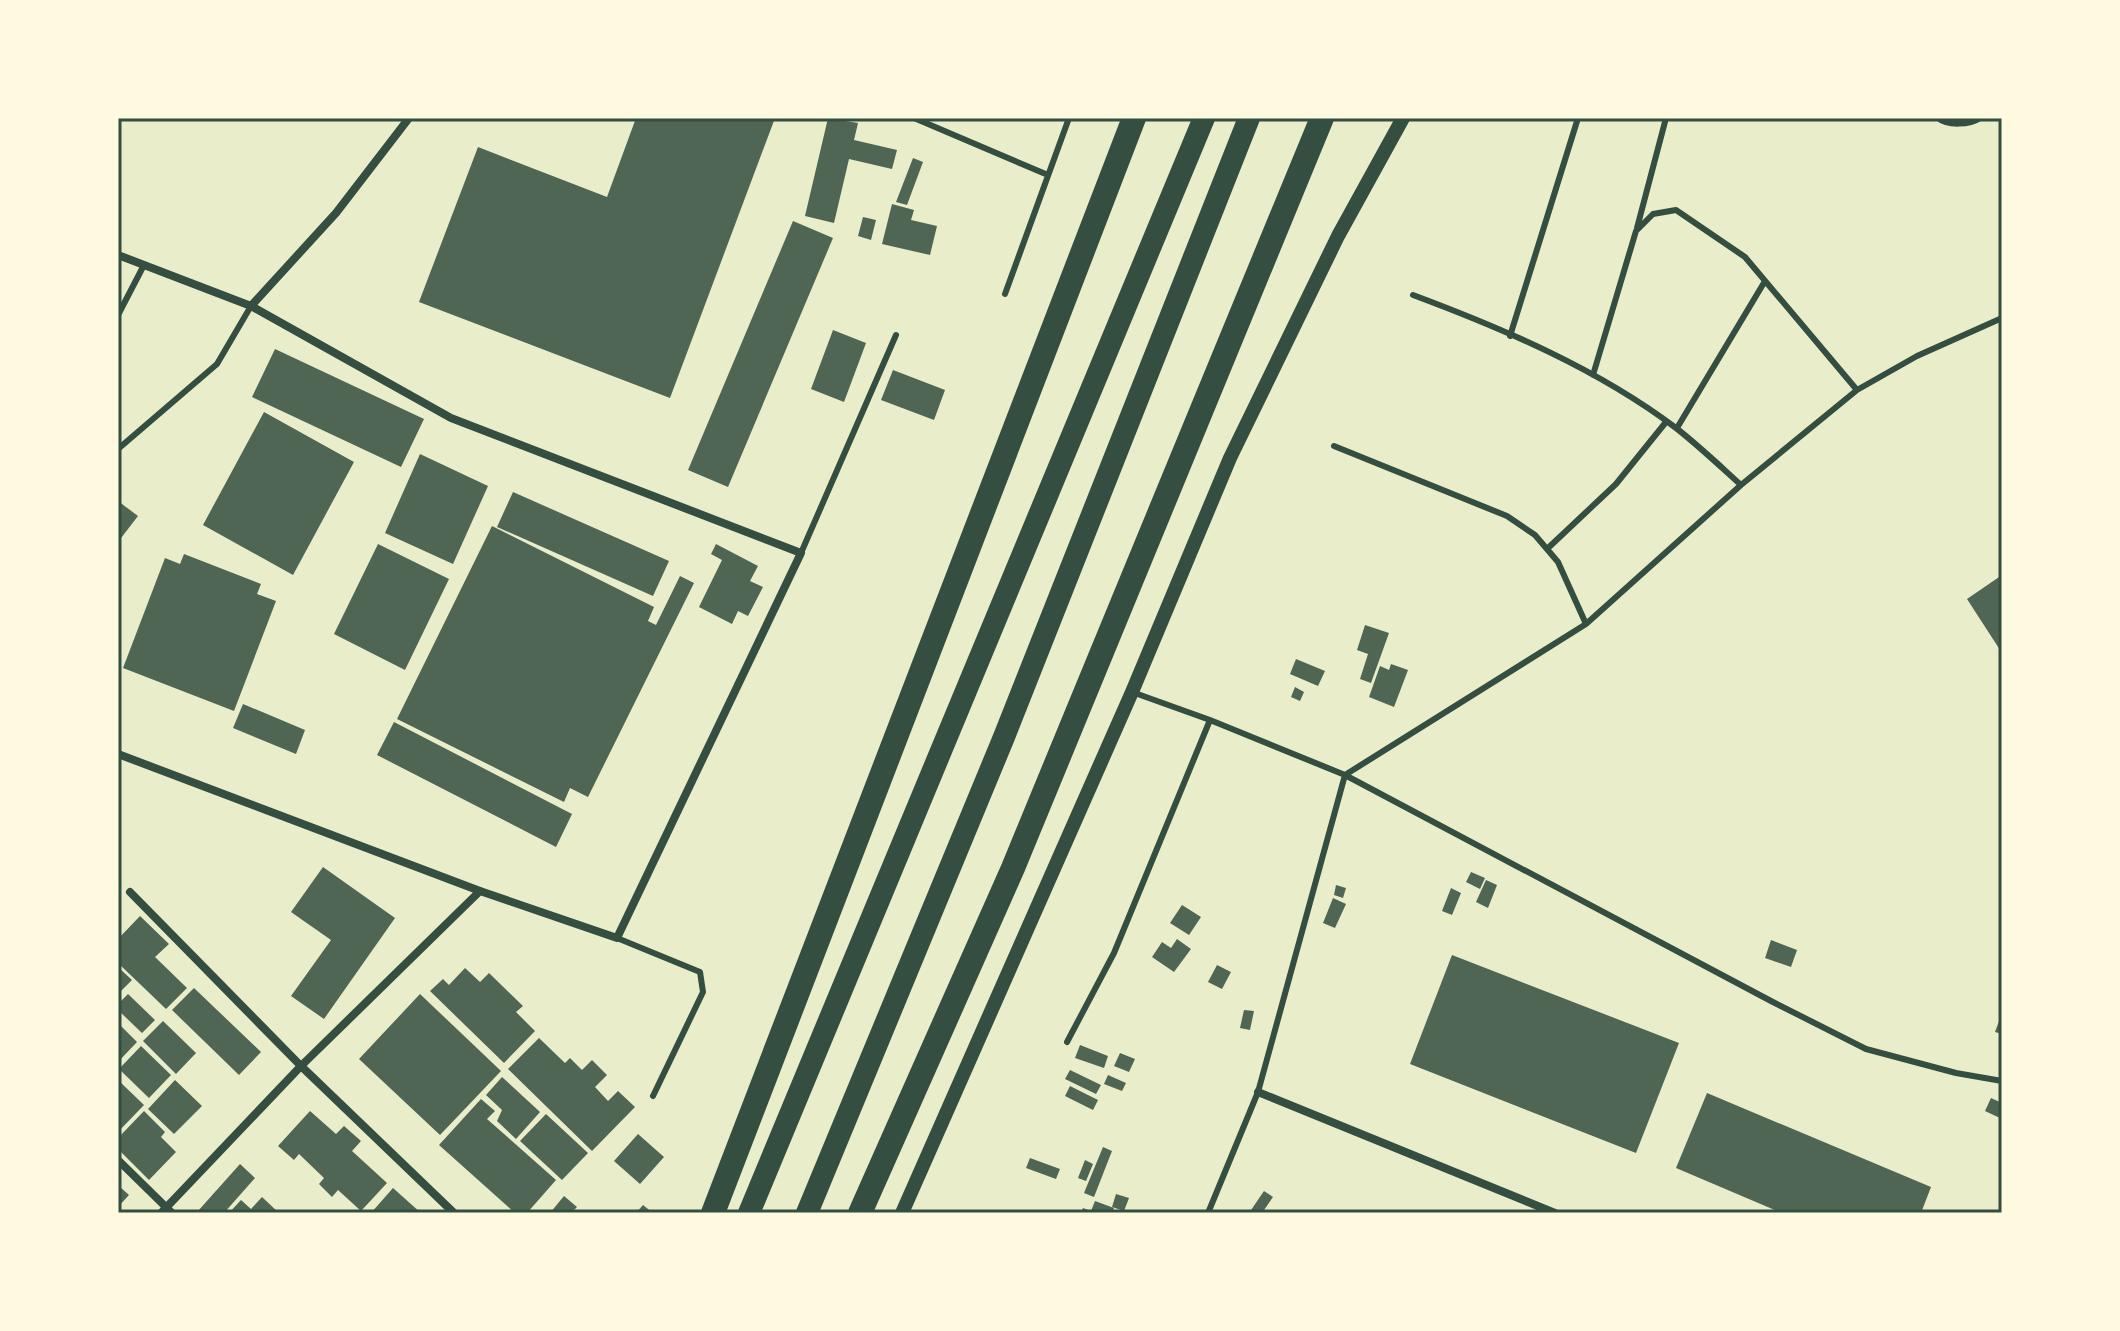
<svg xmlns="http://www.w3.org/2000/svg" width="2120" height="1331" viewBox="0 0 2120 1331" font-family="'Open Sans',sans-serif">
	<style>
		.building { fill: #4f6655 }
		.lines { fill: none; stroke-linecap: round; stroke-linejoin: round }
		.service { stroke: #344e41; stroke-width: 6 }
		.minor { stroke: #344e41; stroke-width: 8 }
		.tertiary { stroke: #344e41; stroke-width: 14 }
		.trunk { stroke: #344e41; stroke-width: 22 }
		.motorway { stroke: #344e41; stroke-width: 24 }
		.neatline { fill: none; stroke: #344e41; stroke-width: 3 }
	</style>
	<rect width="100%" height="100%" fill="#e9edc9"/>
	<path class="building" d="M636,118H775L670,398L419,302L478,147L607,197Z
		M828,118L858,123L854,140L897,150L892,169L849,159L834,223L805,216Z
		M913,158L923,162L907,205L896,202Z
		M892,204L914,210L911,220L937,226L930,255L882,244Z
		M863,217L876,220L871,240L858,236Z
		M793,221L833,238L728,487L688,470Z
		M833,330L866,343L844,402L811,389Z
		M275,349L424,419L401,467L252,397Z
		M893,370L945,390L934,420L881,400Z
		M264,412L354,462L293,575L203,525Z
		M420,454L488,486L453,564L385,533Z
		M513,492L669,561L653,596L497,527Z
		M118,501L138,516L118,542Z
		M492,526L654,607L648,621L656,625L680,576L694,583L588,797L570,788L564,802L397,719Z
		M378,544L449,579L405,670L334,634Z
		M716,544L758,566L750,581L763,587L748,616L738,611L732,624L699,607L722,560L711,554Z
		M184,554L261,584L257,594L276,601L234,711L123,668L165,558L180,564Z
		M2002,575V653L1967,599Z
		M1365,625L1389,633L1371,683L1360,679L1368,654L1357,650Z
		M1296,659L1325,671L1318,686L1290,674Z
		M1391,664L1408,670L1394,707L1369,697L1380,666L1389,670Z
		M1295,687L1304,692L1300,701L1291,697Z
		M243,704L305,730L296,754L233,728Z
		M394,722L572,814L556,847L377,755Z
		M323,867L395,918L324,1019L291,996L331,940L291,912Z
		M1471,872L1485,878L1480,889L1466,882Z
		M1486,880L1497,885L1488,908L1476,902Z
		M1336,885L1346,888L1343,898L1334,895Z
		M1451,888L1461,893L1452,915L1442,911Z
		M1333,898L1346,904L1335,928L1323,923Z
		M1182,905L1201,917L1189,935L1170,923Z
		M140,916L169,944L155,957L187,988L166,1009L118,963V939Z
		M1177,939L1191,949L1174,972L1152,957L1162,942L1171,948Z
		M1771,940L1797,950L1791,967L1765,958Z
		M1452,955L1679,1043L1636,1153L1410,1064Z
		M1217,965L1231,972L1222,989L1208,982Z
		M118,967L132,980L118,994Z
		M465,968L480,982L489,973L523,1006L516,1012L535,1031L504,1063L430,991L443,979L449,985Z
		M194,988L261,1052L239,1075L172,1010Z
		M128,994L155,1020L142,1033L118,1010V1004Z
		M420,994L501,1071L440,1135L359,1059Z
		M1244,1010L1254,1011L1250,1030L1240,1028Z
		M2002,1013V1034L1995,1032Z
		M163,1021L196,1053L176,1074L143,1041Z
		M118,1023L137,1042L118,1062Z
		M539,1038L565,1063L570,1058L582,1070L592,1060L607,1075L595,1087L608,1101L618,1091L635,1107L592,1151L508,1069Z
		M1080,1045L1108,1056L1104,1068L1075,1058Z
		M141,1046L171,1075L149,1098L119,1069Z
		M1120,1053L1135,1059L1129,1072L1114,1066Z
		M1070,1070L1101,1085L1096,1094L1065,1079Z
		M1108,1075L1126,1083L1122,1091L1104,1084Z
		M502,1077L540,1112L516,1139L497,1121L502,1110L486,1095Z
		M118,1080L144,1105L118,1132Z
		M175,1080L202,1106L174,1134L148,1109Z
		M1070,1086L1098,1100L1093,1110L1065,1096Z
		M1707,1093L1931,1187L1921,1213H1782L1676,1168Z
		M1991,1098L2002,1103V1119L1985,1111Z
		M481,1099L495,1111L487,1119L556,1180L527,1213H515L439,1145Z
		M144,1111L165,1132L161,1137L176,1152L149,1180L118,1149V1138Z
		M310,1111L336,1134L344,1126L361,1141L352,1151L387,1183L361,1211L338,1190L332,1197L319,1184L324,1178L299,1154L294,1160L278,1146Z
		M546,1114L588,1153L562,1180L520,1141Z
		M638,1134L664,1157L640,1184L614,1161Z
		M1103,1147L1112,1151L1094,1197L1084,1193Z
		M1030,1158L1060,1169L1056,1179L1026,1168Z
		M1085,1160L1093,1164L1086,1181L1078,1178Z
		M240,1164L255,1178L224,1213H200L198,1211Z
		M118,1185L129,1195L118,1207Z
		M393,1188L421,1213H371Z
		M1264,1191L1273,1197L1262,1213H1249Z
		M1116,1194L1129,1198L1124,1211L1112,1207Z
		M564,1196L577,1207L571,1213H550Z
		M262,1197L279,1213H229L241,1200L251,1209Z
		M1095,1201L1114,1208L1112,1213H1081L1083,1208L1091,1211Z
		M643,1205L653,1213H636Z"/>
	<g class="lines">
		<path class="service" d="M914,118L1048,175
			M1938,118C1947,126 1970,125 1980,118
			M1637,228L1666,118
			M1005,294L1069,118
			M1413,295C1504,329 1598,369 1676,428C1699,446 1720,466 1741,485
			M118,315L144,265
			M1510,336L1578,118
			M1857,390L1917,356L2002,318
			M1677,428L1765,281
			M1334,446L1507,516L1535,535L1558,562L1586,624
			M118,449L217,364L251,306
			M1547,549L1616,484L1666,422
			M801,553L896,335
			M1132,692L1210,720L1345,775L1771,1001L1866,1049L1956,1073L2002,1081
			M617,938L700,972L703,992L653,1096
			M1067,1042L1114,953L1210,720
			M1208,1213L1258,1092L1345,775L1586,624L1741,485L1857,390L1745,257L1676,210L1653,214L1636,231L1593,375"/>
		<path class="minor" d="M118,255L251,306L451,418L801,553L617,938L480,891L118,754
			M251,306L336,213L409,118
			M130,892L301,1066L454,1213
			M1258,1092L1555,1213
			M118,1160L172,1213
			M161,1213L301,1066L480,891"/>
		<path class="tertiary" d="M902,1213L1132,692L1230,458L1338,236L1403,118"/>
		<path class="trunk" d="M749,1213L1204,118
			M807,1213L1004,737L1249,118"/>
		<path class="motorway" d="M713,1213L1134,118
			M860,1213L1013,868L1322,118"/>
	</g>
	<rect width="2120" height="1331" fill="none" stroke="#fefae0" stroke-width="240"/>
	<rect x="120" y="120" width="1880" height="1091" class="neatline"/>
</svg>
